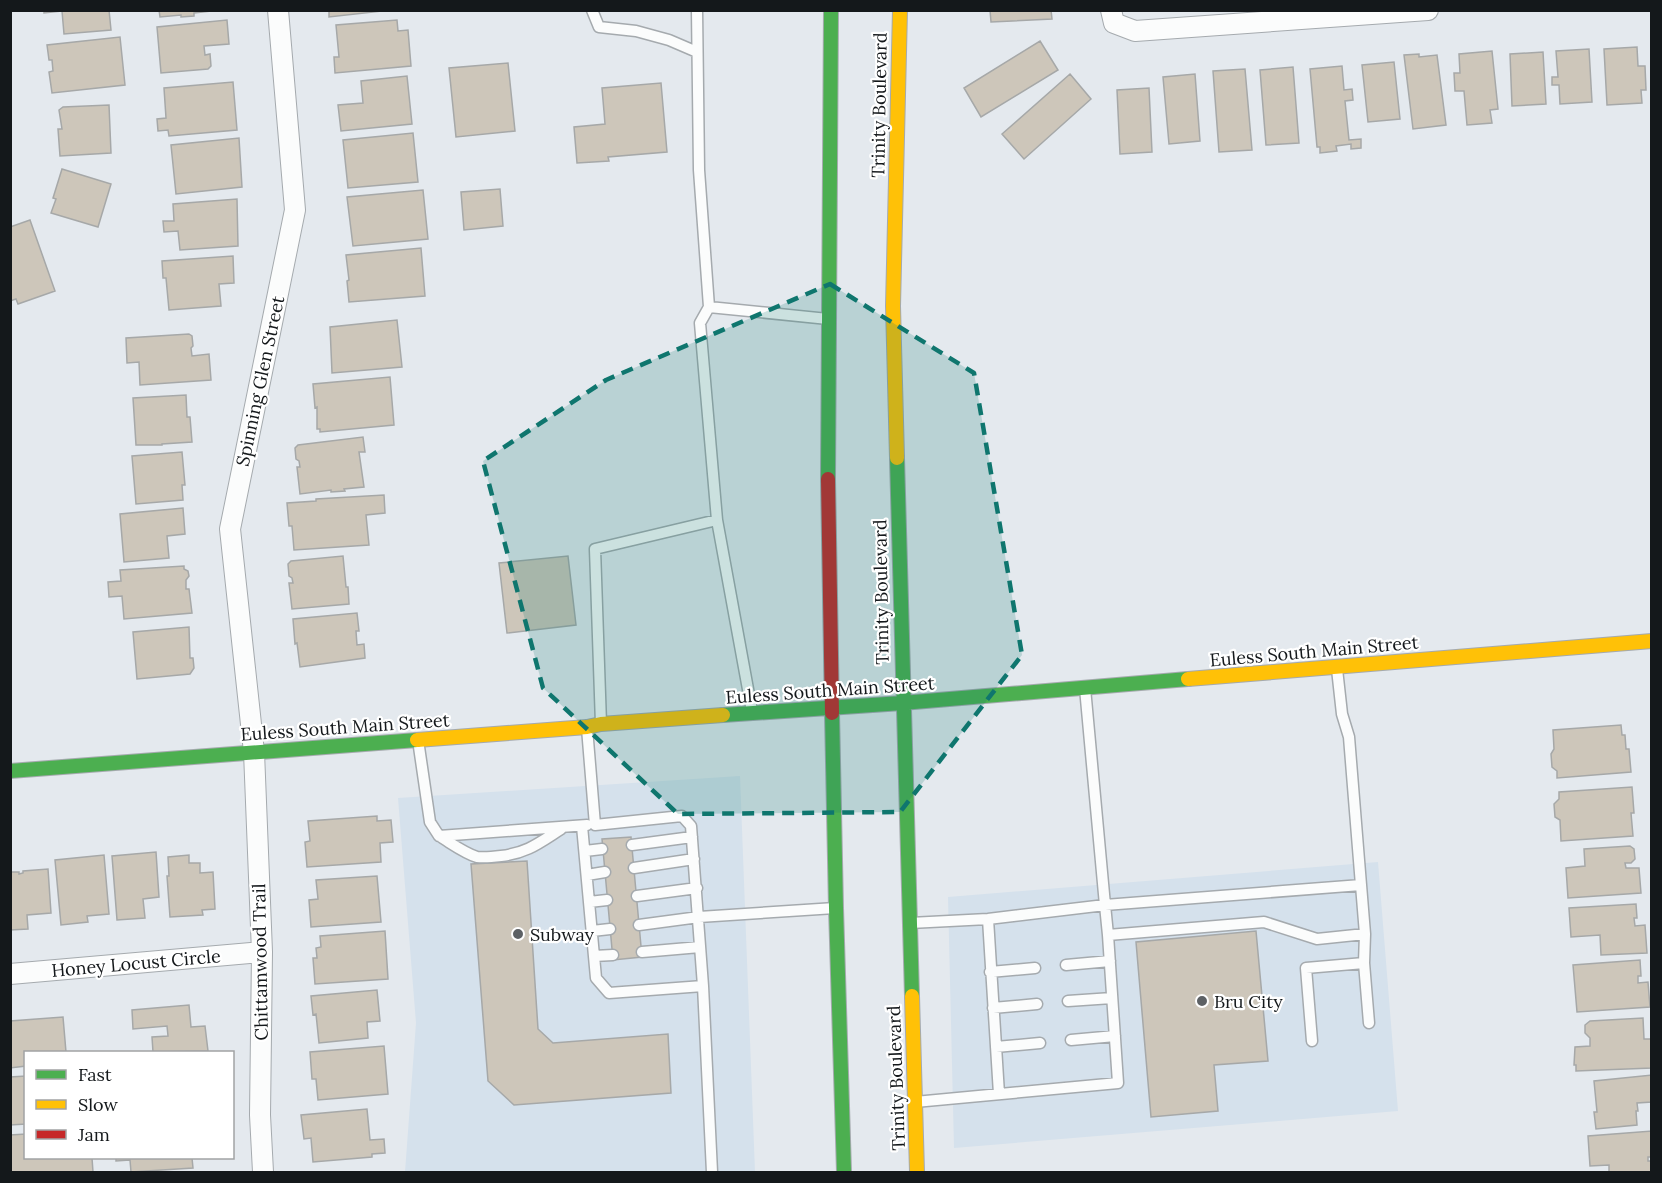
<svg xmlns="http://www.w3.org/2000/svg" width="1662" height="1183" viewBox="0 0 1662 1183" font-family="Lora,serif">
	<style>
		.built { fill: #d5e1ec }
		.building { fill: #cdc6ba; stroke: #a6a8a8; stroke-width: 1.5 }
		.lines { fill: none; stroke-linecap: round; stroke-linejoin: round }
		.lane-casing { stroke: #a5aaae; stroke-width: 13 }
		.street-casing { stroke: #a5aaae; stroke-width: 22 }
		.fast-casing { stroke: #a5aaae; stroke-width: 16 }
		.slow-casing { stroke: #a5aaae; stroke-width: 16 }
		.jam-casing { stroke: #a5aaae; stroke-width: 16 }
		.lane { stroke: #fbfcfc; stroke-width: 10 }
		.street { stroke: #fbfcfc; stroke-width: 20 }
		.fast { stroke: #4caf50; stroke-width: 14 }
		.slow { stroke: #ffc107; stroke-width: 14 }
		.jam { stroke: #c62828; stroke-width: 14 }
		.marked { fill: #0f766e; fill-opacity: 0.2; stroke: #0f766e; stroke-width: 4.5; stroke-dasharray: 12 8; stroke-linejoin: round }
		.poi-dot { fill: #5d6165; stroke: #fff; stroke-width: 2 }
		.labels { text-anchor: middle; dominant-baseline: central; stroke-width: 4.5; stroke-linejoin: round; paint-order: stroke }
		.street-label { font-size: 18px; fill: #14181b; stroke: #fff }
		.poi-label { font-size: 18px; fill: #14181b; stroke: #fff; text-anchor: start }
	</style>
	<rect width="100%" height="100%" fill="#e4e9ee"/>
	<path class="built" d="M740,776L755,1172H405L416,1023L398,798Z
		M1378,862L1398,1111L954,1148L948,897Z"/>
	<path class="building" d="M44,10H109L111,30L64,34L62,11L44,13Z
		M159,10H220L194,13V16L181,17V15L160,17Z
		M329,10H391L329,17Z
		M990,10H1051L1052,19L991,22Z
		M227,20L229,44L204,46L205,55L210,54L211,66L208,69L161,73L157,27Z
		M397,20L398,31L408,30L411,66L335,73L334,57H339L336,25Z
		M120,37L125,85L52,93L49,72L53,71L52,60H49L47,45Z
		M1040,41L1058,70L981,117L964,88Z
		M1637,47L1638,66H1645L1646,90H1641L1642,103L1607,105L1604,49Z
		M1589,49L1592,102L1560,104L1559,85H1552V77H1558L1556,51Z
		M1492,51L1498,109L1490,110L1492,123L1467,125L1464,91H1455L1454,73H1460L1459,54Z
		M1543,52L1546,104L1512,106L1510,54Z
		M1419,54V57L1437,55L1446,125L1413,129L1404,55Z
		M1394,62L1400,119L1368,122L1362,65Z
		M508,63L515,131L456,137L449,68Z
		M1342,66L1344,90L1352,89L1353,100L1345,101L1349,140L1361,139V148L1351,149V144L1336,146L1337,151L1320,153V147H1317L1310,69Z
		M1293,67L1299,143L1266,145L1260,70Z
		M1245,69L1252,150L1219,152L1213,71Z
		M1070,74L1091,99L1024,159L1002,134Z
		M1195,74L1200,141L1169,144L1163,77Z
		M407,76L412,124L341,131L338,105L363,103L361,81Z
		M233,82L237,130L169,136L168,130L158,131L157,119L166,118L164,88Z
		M661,83L667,152L608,157L609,161L577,163L574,127L605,124L602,88Z
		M1149,88L1152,152L1120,154L1117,90Z
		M109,105L111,153L60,156L58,129H62L59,110L63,107Z
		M413,133L418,182L348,188L343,140Z
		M239,138L242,187L176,194L171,145Z
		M62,169L111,184L98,227L51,213L56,199L53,198Z
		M500,189L503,226L464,230L461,192Z
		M423,190L428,239L353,246L347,197Z
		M237,199L238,246L180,250L178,231L164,232L163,221H174L173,204Z
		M30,220L55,291L18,304L16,299L10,301V227Z
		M421,248L425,296L349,302L347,281L349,280L346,255Z
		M233,256L234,283L219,284L221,306L169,310L166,278H163L162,261Z
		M397,320L402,367L332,373L330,327Z
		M189,334L192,336L193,346L191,348L192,356L209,354L211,380L140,385L139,362L127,363L126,338Z
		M390,377L394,425L320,432V429H317V407L315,408L313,384Z
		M186,395L187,417H190L192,442L162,444V445H136L133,398Z
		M363,437L365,452H359L364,487L344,489L345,491L331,492V490L300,494L297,467H300L299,461L296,459L295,448L298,445Z
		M182,452L185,485H182L183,500L136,504L132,456Z
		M384,495L385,513L366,515L369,545L294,550L292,526H289L287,503L316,501V499Z
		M183,508L185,534L167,536L169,558L124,562L120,514Z
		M343,556L346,587H348L349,604L292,609L289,583H293L292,578L289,576L288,564L291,561Z
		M568,556L576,625L507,633L499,563Z
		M184,566V569L188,571L189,576L186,580V589H189L192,613L124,619L122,596L109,597L108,582L121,581L120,570Z
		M357,613L359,631H356L357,645L364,644L365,658L300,667L297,643L295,644L293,619Z
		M189,627L190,658H193L194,668L190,674L137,679L133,632Z
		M1621,725L1622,735H1625L1626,749H1629L1631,772L1557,778V771L1552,767L1551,754L1554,749L1553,730Z
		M1632,787L1634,813H1631L1633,836L1561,841L1560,820L1555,817L1554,804L1559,799V792Z
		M377,816V821L391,820L393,842L380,843L381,862L307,867L305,842L310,841L308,821Z
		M631,837L642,957L613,960L602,839Z
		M1630,846L1634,849L1635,859L1631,863H1625L1626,868H1639L1641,893L1568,898L1566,868L1585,866L1584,849Z
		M156,852L159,897L143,899L145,918L117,920L112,856Z
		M104,855L109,914L87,916L88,922L61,925L55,860Z
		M189,855V863H200V873L213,872L215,909L202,910L203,915L170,917L167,876H169L168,857Z
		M527,861L538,1029L553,1043L668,1034L671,1093L514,1105L488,1081L471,864Z
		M48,869L51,913L27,915L28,929L10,930V872H19V874L23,873V871Z
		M377,876L381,922L311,927L309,900L318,899L316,880Z
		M1636,904L1637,918H1634L1635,926L1645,925L1647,953L1601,955L1600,935L1571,937L1569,908Z
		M385,931L388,979L315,984L313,958H317L316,948L321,947L320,936Z
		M1256,931L1268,1061L1214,1065L1218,1111L1151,1117L1136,942Z
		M1640,960L1641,976H1638V983L1648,982L1650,1007L1577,1012L1573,965Z
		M377,990L380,1021L367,1022L368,1038L319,1043L316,1014L313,1015L311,996Z
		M189,1005L191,1027L205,1026L208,1051L153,1052L152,1037L168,1036L167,1026L133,1029L132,1010Z
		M63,1017L66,1052H26V1066L10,1068V1021Z
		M1643,1018L1644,1039H1652V1068L1576,1071V1065H1574L1575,1047L1590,1046V1038L1585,1033V1025L1590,1021Z
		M384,1046L388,1094L318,1100L316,1079H312L310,1052Z
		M1652,1075V1102L1637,1103L1638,1111H1636L1637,1125L1596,1129L1594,1112H1597L1594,1081Z
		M26,1076V1124L10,1125V1077Z
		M367,1109L370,1140L384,1139L385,1153L372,1154V1157L313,1162L311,1138L304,1139L301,1115Z
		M1652,1131V1157H1648V1161H1652V1172H1609V1165L1590,1166L1588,1136Z
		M26,1134V1158H92L93,1172H11L10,1135Z
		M116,1158H192L193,1168L131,1172L130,1160L116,1161Z"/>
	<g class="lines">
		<g class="lane-casing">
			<path id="lane" d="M592,10L599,27L636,31L669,40L697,52
				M697,10L699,170L709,307
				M717,520L752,711
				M601,724L595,549L717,520L700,323L709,307L828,319
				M587,728L595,825L682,816L691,826L703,986L712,1172
				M418,740L430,822L439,836L587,825
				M582,826L596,978L609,993L703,986
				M439,836C451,843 464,853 477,857C485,858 493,857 501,856C527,853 539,843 561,829
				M632,845L692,837
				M585,851L602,849
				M634,868L694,859
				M587,875L605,872
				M637,896L697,888
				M589,902L607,900
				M988,919L999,1094
				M910,923L988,919L1105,905L1085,688
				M639,925L699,917L835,908
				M592,931L610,929
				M1365,934L1364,963L1369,1023
				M1108,935L1264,922L1317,939L1365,934L1361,885
				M642,952L700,947
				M594,956L613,955
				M1066,965L1110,961
				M990,972L1035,968
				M1068,1001L1112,998
				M993,1008L1037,1004
				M1071,1040L1115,1036
				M1312,1041L1306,968L1364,963
				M996,1047L1040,1043
				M915,1102L1118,1083L1108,935L1105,905L1361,885L1349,737L1342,714L1337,669"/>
		</g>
		<g class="street-casing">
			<path id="street" d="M1111,10L1114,23L1135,31L1428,10
				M10,974L262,952
				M263,1172L260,1115L262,952L254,752L230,529L295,210L278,10"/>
		</g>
		<g class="fast-casing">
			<path id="fast" d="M897,458L912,996
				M828,479L831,10
				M832,713L836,908L844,1172
				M723,715L902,703L1188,679
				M10,771L417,740"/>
		</g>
		<g class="slow-casing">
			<path id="slow" d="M897,458L893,306L900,10
				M1188,679L1652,641
				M417,740L587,727L601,724L723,715
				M912,996L917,1172"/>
		</g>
		<g class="jam-casing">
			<path id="jam" d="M828,479L832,713"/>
		</g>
		<use href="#lane" class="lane"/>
		<use href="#street" class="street"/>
		<use href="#fast" class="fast"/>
		<use href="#slow" class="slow"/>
		<use href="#jam" class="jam"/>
	</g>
	<path class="marked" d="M830,284L974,373L1022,655L900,812L678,814L543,688L483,461L606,380Z"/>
	<g class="poi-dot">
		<circle cx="518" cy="934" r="6"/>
		<circle cx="1202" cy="1001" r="6"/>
	</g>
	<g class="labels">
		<g class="street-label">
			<text transform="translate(879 105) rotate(-89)">Trinity Boulevard</text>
			<text transform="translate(260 381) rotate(-78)">Spinning Glen Street</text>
			<text transform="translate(881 592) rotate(-91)">Trinity Boulevard</text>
			<text transform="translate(1314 651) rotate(-5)">Euless South Main Street</text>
			<text transform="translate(830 690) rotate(-4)">Euless South Main Street</text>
			<text transform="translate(345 727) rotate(-4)">Euless South Main Street</text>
			<text transform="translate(260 962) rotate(-91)">Chittamwood Trail</text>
			<text transform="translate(136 963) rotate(-5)">Honey Locust Circle</text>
			<text transform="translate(896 1078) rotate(-92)">Trinity Boulevard</text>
		</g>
		<g class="poi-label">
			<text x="530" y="934">Subway</text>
			<text x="1214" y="1001">Bru City</text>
		</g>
	</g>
	<rect width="1662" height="1183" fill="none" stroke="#14181b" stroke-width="24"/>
	<rect x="24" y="1051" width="210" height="108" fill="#ffffff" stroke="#a1a3a4" stroke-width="1.5"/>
	<rect x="36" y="1070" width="30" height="9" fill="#4caf50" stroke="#a1a3a4" stroke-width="1.5"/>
	<text x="78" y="1081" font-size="18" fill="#14181b">Fast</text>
	<rect x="36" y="1100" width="30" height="9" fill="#ffc107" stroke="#a1a3a4" stroke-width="1.5"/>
	<text x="78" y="1111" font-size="18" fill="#14181b">Slow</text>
	<rect x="36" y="1130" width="30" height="9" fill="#c62828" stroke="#a1a3a4" stroke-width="1.5"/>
	<text x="78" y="1141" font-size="18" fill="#14181b">Jam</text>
</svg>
